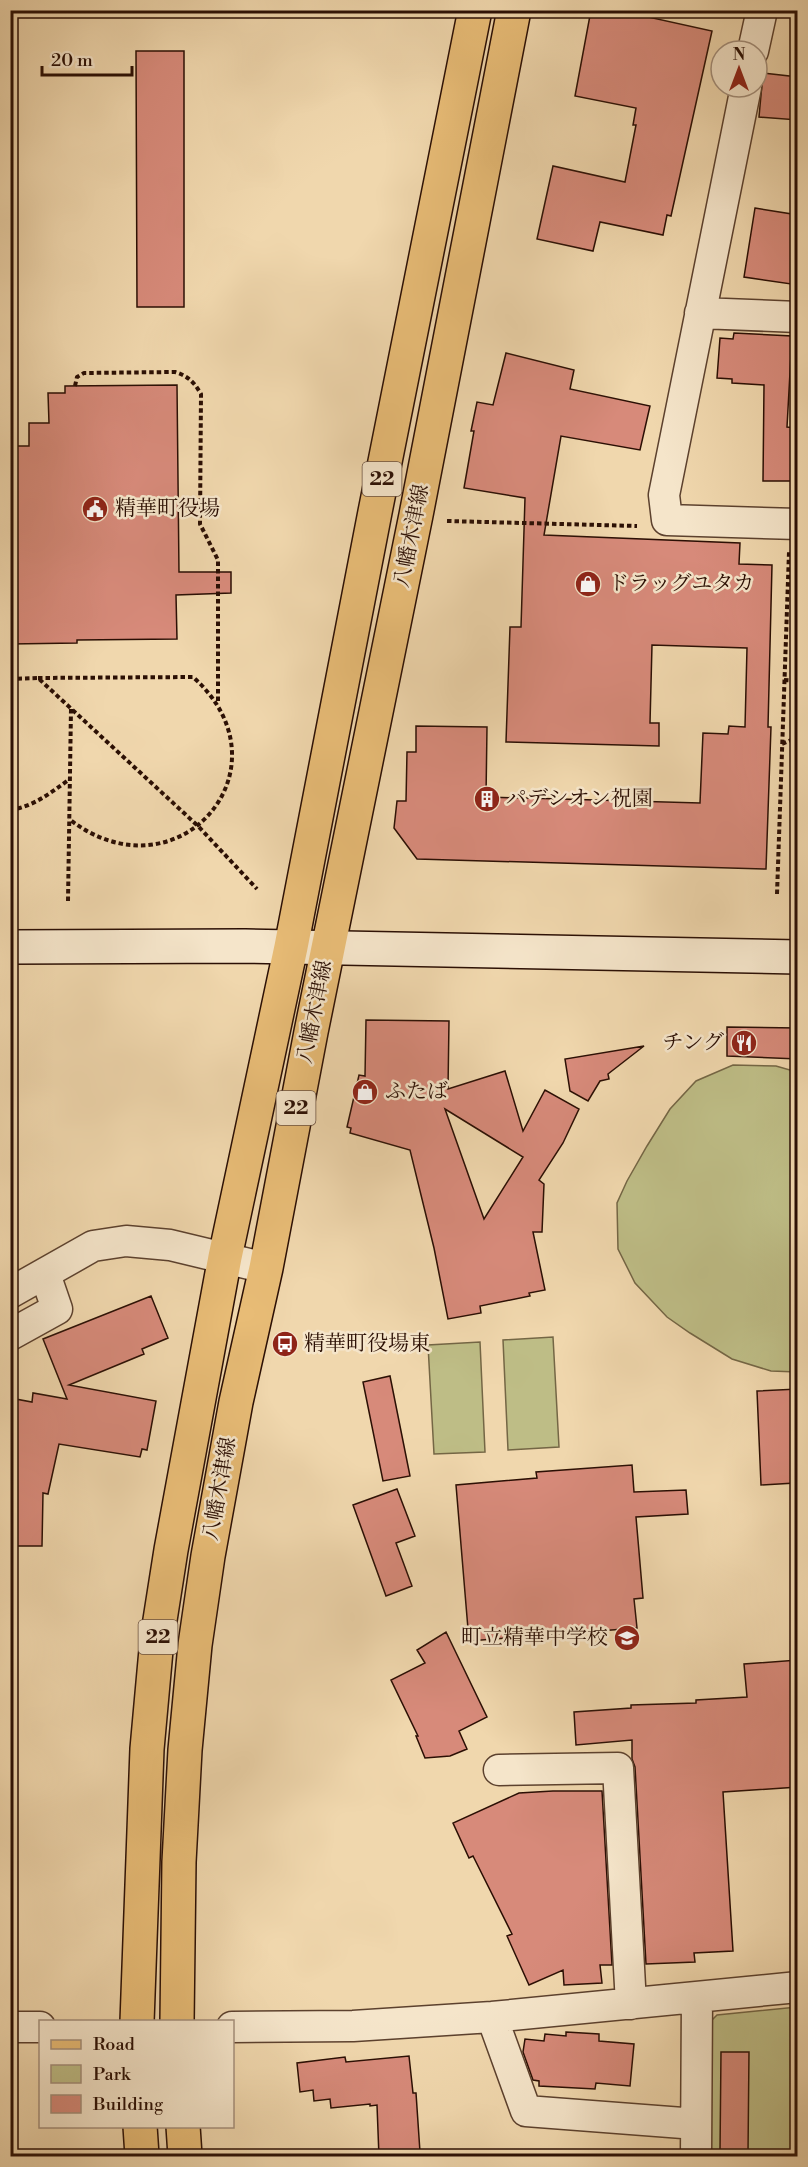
<svg xmlns="http://www.w3.org/2000/svg" width="808" height="2167" viewBox="0 0 808 2167" font-family="'Libre Bodoni','Noto Serif JP',serif">
	<style>
		.green { fill: #bebd86; stroke: #746645; stroke-width: 1.5 }
		.building { fill: #d78a7a; stroke: #2b0f04; stroke-width: 1.5; fill-rule: evenodd }
		.lines { fill: none; stroke-linecap: round; stroke-linejoin: round }
		.street-casing { stroke: #5c412e; stroke-width: 33 }
		.secondary-casing { stroke: #2b0f04; stroke-width: 36 }
		.primary-casing { stroke: #2b0f04; stroke-width: 36 }
		.path { stroke: #2b0f04; stroke-width: 4; stroke-dasharray: 4.5 3; stroke-linecap: butt }
		.street { stroke: #f5e5ca; stroke-width: 30 }
		.secondary { stroke: #f5e5ca; stroke-width: 33 }
		.primary { stroke: #e8bc76; stroke-width: 33 }
		.labels { text-anchor: middle; dominant-baseline: central; stroke-width: 5; stroke-linejoin: round; paint-order: stroke }
		.shield { fill: #f5e5ca; stroke: #684f3f; stroke-width: 1.5 }
		.shield-label { font-size: 20px; font-weight: bold; fill: #2b0f04 }
		.poi-label { font-size: 21px; fill: #2b0f04; stroke: #f5e5ca; text-anchor: start }
		.street-label { font-size: 21px; fill: #2b0f04; stroke: #f5e5ca }
	</style>
	<rect width="100%" height="100%" fill="#f0d7ad"/>
	<filter id="stains"><feTurbulence type="fractalNoise" baseFrequency=".00333" numOctaves="4"/><feColorMatrix values="0 0 0 0 .2 0 0 0 0 .09 0 0 0 0 .02 0 0 0 .5 -.17"/></filter>
	<radialGradient id="worn" r=".72"><stop offset=".6" stop-color="#630" stop-opacity="0"/><stop offset="1" stop-color="#630" stop-opacity=".3"/></radialGradient>
	<path class="green" d="M797,550L798,777H791Z
		M733,1065L776,1066L797,1072V1372L771,1371L732,1359L690,1333L667,1317L635,1283L618,1249L617,1203L627,1181L647,1146L670,1109L696,1081Z
		M553,1337L559,1447L508,1450L503,1340Z
		M480,1342L485,1452L434,1454L428,1345Z
		M797,2007V2156H708L711,2021L717,2015Z"/>
	<path class="building" d="M591,10H640L639,15L712,31L671,216L667,215L663,235L600,222L593,251L537,239L553,166L625,182L636,125H633L636,108L575,96Z
		M136,51H184V307H137Z
		M763,73L798,77V120L759,117Z
		M755,208L798,215V285L744,277Z
		M734,333L792,336L787,427L798,428V481H763L764,385L732,383V379L717,378L720,338L733,339Z
		M506,353L574,370L570,389L650,406L640,450L561,436L544,535L740,543L739,564L772,565L768,727H771L766,869L417,859L394,828L397,801H406L407,752H416V726L487,727L486,797L700,803L703,733L728,734L729,726L745,727L747,648L652,645L650,723H659V746L506,742L510,627H521L525,498L464,488L474,431H471L477,402L493,405Z
		M177,385L179,572H231V593L176,595L177,639L77,640V643L10,644V446H29V423H49L48,393H65V386Z
		M366,1020L449,1021L448,1089L505,1071L523,1131L545,1090L579,1109L563,1143L539,1180L544,1184L542,1232H533L545,1290L529,1293L530,1296L480,1306L481,1313L448,1319L434,1248L410,1150L350,1133L351,1128L347,1127L359,1075L365,1076ZM445,1109L523,1157L484,1219Z
		M727,1027L798,1028V1059L727,1056Z
		M644,1046L608,1074L609,1079L600,1081L588,1101L570,1091L565,1059Z
		M151,1296L168,1338L142,1349L144,1354L69,1385L156,1401L147,1450L142,1449L140,1457L59,1444L48,1494L43,1493L42,1546H15L16,1493L10,1492V1398L32,1402L33,1393L67,1399L43,1339Z
		M390,1376L410,1476L383,1481L363,1382Z
		M798,1389V1414H792L795,1483L761,1485L757,1391Z
		M632,1465L634,1492L686,1490L688,1514L636,1517L643,1598L634,1599L637,1628L469,1641L456,1485L537,1478L536,1472Z
		M397,1489L415,1536L396,1543L412,1586L386,1596L353,1505Z
		M446,1632L487,1717L459,1731L467,1749L450,1756L425,1758L416,1736H418L391,1680L425,1663L417,1650Z
		M798,1660V1787L723,1792L733,1951L694,1953L695,1962L646,1964L635,1767L632,1759V1740L576,1745L574,1712L631,1708V1705L696,1703V1700L747,1697L744,1664Z
		M553,1791H602L612,1965H600L602,1983L564,1985L563,1970L529,1985L507,1936L512,1934L473,1856L469,1858L453,1823L519,1793Z
		M566,2032L599,2034V2041L634,2044L630,2086L596,2083L595,2089L539,2086V2081L533,2080L523,2052L525,2039L544,2041L545,2034L566,2036Z
		M721,2052H749L748,2153L720,2152Z
		M409,2056L413,2093H416L420,2152H418V2157H379L377,2105L370,2106V2104L331,2108L330,2099L314,2101L313,2090L300,2092L297,2063L345,2057L346,2062Z"/>
	<g class="lines">
		<g class="street-casing">
			<path id="street" d="M753,51L762,10
				M746,87L664,495L667,520L798,524
				M700,313L798,317
				M10,1293L93,1246L126,1241L170,1245L266,1268
				M10,1335L57,1309L45,1274
				M499,1770L618,1768L631,2004
				M492,2017L526,2111L696,2124
				M10,2027H40
				M232,2027L353,2026L492,2017L798,1987
				M696,2156L697,1998"/>
		</g>
		<g class="secondary-casing">
			<path id="secondary" d="M10,947L245,946L798,957"/>
		</g>
		<g class="primary-casing">
			<path id="primary" d="M137,2022L147,1749L157,1639L171,1550L225,1257L291,947L375,512L475,10
				M177,2022L179,1862L185,1750L195,1645L208,1556L236,1402L266,1268L311,1032L416,515L514,10
				M140,2126L142,2156
				M183,2126L185,2156"/>
		</g>
		<path class="path" d="M75,386L77,377L84,373L175,372C188,376 194,382 201,394L200,524L218,560V703
			M447,521L637,526
			M10,675L11,671
			M38,678L193,677C295,768 177,903 69,819
			M10,679L38,678L198,826L257,889
			M784,680L798,681
			M782,744L798,737
			M10,810C35,806 50,793 70,779
			M777,894L789,552
			M68,901L71,709"/>
		<use href="#street" class="street"/>
		<use href="#secondary" class="secondary"/>
		<use href="#primary" class="primary"/>
	</g>
	<defs>
		<g id="civic-disc" transform="scale(1.35)"><circle r="9.5" fill="#8f2418" stroke="#f5e5ca"/><path d="M-.6-6.5H3V-4.5H.6V-3L4-1V1h2V6H-6V1h2V-1L-.6-3ZM-1.2 2.5V6h2.4V2.5Z" fill="#fff"/></g>
		<g id="shop-disc" transform="scale(1.35)"><circle r="9.5" fill="#8f2418" stroke="#f5e5ca"/><path d="M-5-2.5h2.3a2.7 3.5 0 0 1 5.4 0H5L5.5 6h-11ZM-1.5-2.5h3a1.5 2.3 0 0 0-3 0Z" fill="#fff"/></g>
		<g id="building-disc" transform="scale(1.35)"><circle r="9.5" fill="#8f2418" stroke="#f5e5ca"/><path d="M-4-6H4V6H1V3H-1V6H-4ZM-2.5-4.3h1.7v1.8h-1.7ZM.8-4.3h1.7v1.8H.8ZM-2.5-1h1.7V.8h-1.7ZM.8-1h1.7V.8H.8Z" fill="#fff"/></g>
		<g id="restaurant-disc" transform="scale(1.35)"><circle r="9.5" fill="#8f2418" stroke="#f5e5ca"/><path d="M-5-6h1v4h1v-4h1v4h1v-4h1v5L-1.5 .5V6h-2V.5L-5-1ZM5-6V6H3V1.5H1.5Q1.5-4 5-6Z" fill="#fff"/></g>
		<g id="bus-disc" transform="scale(1.35)"><circle r="9.5" fill="#8f2418" stroke="#f5e5ca"/><path d="M-5-6H5V4H4V6H2V4H-2V6H-4V4H-5ZM-3.5-4V0h7V-4ZM-3.5 1.2v1.5H-2V1.2ZM2 1.2v1.5H3.5V1.2Z" fill="#fff"/></g>
		<g id="school-disc" transform="scale(1.35)"><circle r="9.5" fill="#8f2418" stroke="#f5e5ca"/><path d="M0-5L7-2L0 1L-7-2ZM-4 1L0 2.5L4 1V4Q0 6-4 4Z" fill="#fff"/></g>
	</defs>
	<g fill-rule="evenodd">
		<use href="#civic-disc" x="95" y="509"/>
		<use href="#shop-disc" x="588" y="584"/>
		<use href="#building-disc" x="487" y="799"/>
		<use href="#restaurant-disc" x="744" y="1043"/>
		<use href="#shop-disc" x="365" y="1092"/>
		<use href="#bus-disc" x="285" y="1344"/>
		<use href="#school-disc" x="627" y="1638"/>
	</g>
	<g class="labels">
		<g class="shield">
			<rect x="362.5" y="462" width="39" height="34" rx="4.5"/>
			<rect x="276.5" y="1091" width="39" height="34" rx="4.5"/>
			<rect x="138.5" y="1620" width="39" height="34" rx="4.5"/>
		</g>
		<g class="shield-label">
			<text x="382" y="479">22</text>
			<text x="296" y="1108">22</text>
			<text x="158" y="1637">22</text>
		</g>
		<g class="poi-label">
			<text x="115" y="509">精華町役場</text>
			<text x="608" y="584">ドラッグユタカ</text>
			<text x="506" y="799">パデシオン祝園</text>
			<text x="724" y="1043" text-anchor="end">チング</text>
			<text x="385" y="1092">ふたば</text>
			<text x="304" y="1344">精華町役場東</text>
			<text x="608" y="1638" text-anchor="end">町立精華中学校</text>
		</g>
		<g class="street-label">
			<text transform="translate(412 536) rotate(-79)">八幡木津線</text>
			<text transform="translate(315 1012) rotate(-79)">八幡木津線</text>
			<text transform="translate(220 1489) rotate(-80)">八幡木津線</text>
		</g>
	</g>
	<rect width="808" height="2167" fill="none" stroke="#f0d7ad" stroke-width="36"/>
	<rect x="12" y="12" width="784" height="2143" fill="none" stroke="#2b0f04" stroke-width="3"/>
	<rect x="18" y="18" width="772" height="2131" fill="none" stroke="#2b0f04" stroke-width="1.5"/>
	<rect x="39" y="2020" width="195" height="108" fill="#f5e5ca" stroke="#a48f7b" stroke-width="1.5"/>
	<rect x="51" y="2040" width="30" height="9" fill="#e8bc76" stroke="#a48f7b" stroke-width="1.5"/>
	<text x="93" y="2050" font-size="18" fill="#2b0f04">Road</text>
	<rect x="51" y="2065" width="30" height="18" fill="#bebd86" stroke="#a48f7b" stroke-width="1.5"/>
	<text x="93" y="2080" font-size="18" fill="#2b0f04">Park</text>
	<rect x="51" y="2095" width="30" height="18" fill="#d78a7a" stroke="#a48f7b" stroke-width="1.5"/>
	<text x="93" y="2110" font-size="18" fill="#2b0f04">Building</text>
	<g transform="translate(739 69)"><circle r="28" fill="#f5e5ca" stroke="#a48f7b" stroke-width="1.5"/>
	<path d="M0-4.5L10 22L0 15L-10 22Z" fill="#8f2418"/>
	<text y="-9" font-size="16" font-weight="bold" text-anchor="middle" fill="#2b0f04">N</text>
	</g>
	<path d="M42 66v9h90v-9" fill="none" stroke="#2b0f04" stroke-width="3"/>
	<text x="51" y="66" font-size="18" fill="#2b0f04" stroke="#f5e5ca" stroke-width="4.5" paint-order="stroke">20 m</text>
	<rect width="100%" height="100%" filter="url(#stains)"/>
	<rect width="100%" height="100%" fill="url(#worn)"/>
</svg>
